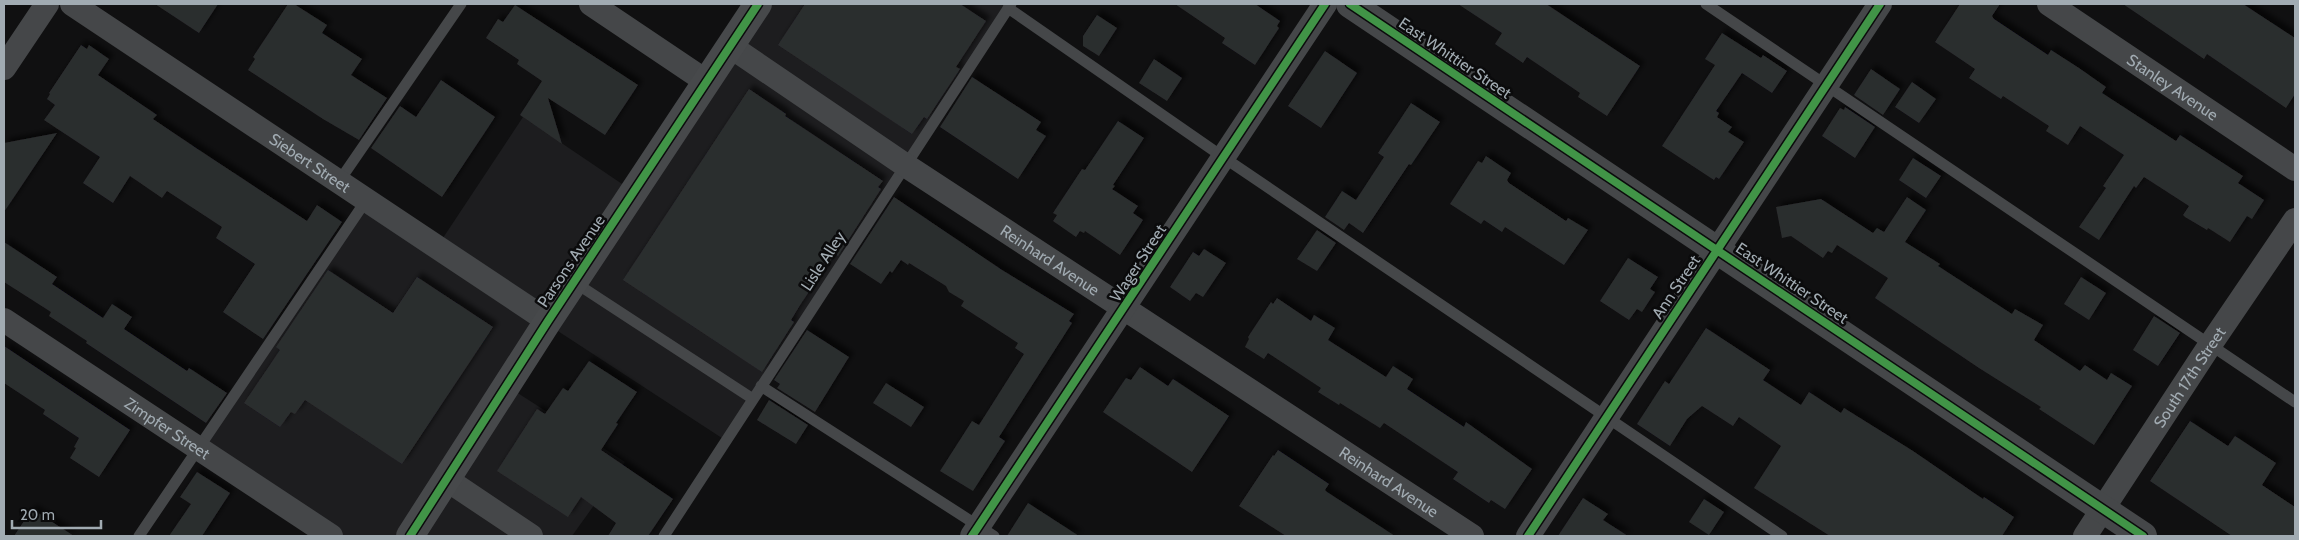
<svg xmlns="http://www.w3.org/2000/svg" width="2299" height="540" viewBox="0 0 2299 540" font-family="Cabin,sans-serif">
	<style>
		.built { fill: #1d1d1f }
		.building { fill: #2c2d2f; filter: url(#shadow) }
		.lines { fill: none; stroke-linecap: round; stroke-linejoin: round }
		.service { stroke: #454749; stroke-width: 11 }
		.minor { stroke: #454749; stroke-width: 24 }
		.tertiary { stroke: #454749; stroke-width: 28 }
		.primary { stroke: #47494b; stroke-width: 28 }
		.cycleway-casing { stroke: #0b0b0c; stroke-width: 11 }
		.cycleway { stroke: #419447; stroke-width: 8 }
		.labels { text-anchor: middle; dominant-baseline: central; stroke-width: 5; stroke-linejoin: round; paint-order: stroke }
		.street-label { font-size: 16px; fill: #a1abb2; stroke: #0b0b0c }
	</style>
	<defs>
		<filter id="shadow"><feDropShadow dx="4.5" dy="-4.5" stdDeviation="2.5" flood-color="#0009"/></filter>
	</defs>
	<rect width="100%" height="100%" fill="#101011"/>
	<path class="built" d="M756,4H1015L728,442L544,322L502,383L625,462L572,536H337L207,444L370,198L439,244L523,117L631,190Z"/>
	<path class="building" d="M155,4H218L199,33Z
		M288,4H294L327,25L322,33L362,59L351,75L387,98L359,140L323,119L248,70L255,59L253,57Z
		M805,4H960L986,21L956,67L960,69L927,119L924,117L912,134L778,45Z
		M1175,4H1255L1280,21L1277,26L1279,28L1255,65L1222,43L1225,38Z
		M1458,4H1546L1640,66L1607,116L1578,97L1580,93L1527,57L1523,63L1495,44L1502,33Z
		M1960,4H2000L1992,16L1994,19L2048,55L2051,50L2079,68L2106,87L2102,93L2176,141L2180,135L2243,176L2238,183L2264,200L2252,219L2247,216L2230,242L2208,228L2207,230L2185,217L2183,215L2189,206L2144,177L2136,188L2134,186L2099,240L2079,227L2106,188L2103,186L2124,155L2080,126L2068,145L2046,131L2049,126L2003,96L2001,99L1969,78L1975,69L1935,42Z
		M2123,4H2243L2295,38V94L2286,108L2207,54L2204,59Z
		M515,5L638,85L605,135L548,98L562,144L520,115L542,81L517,64L519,60L486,38L498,19L503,22Z
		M1097,15L1117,28L1099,56L1083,46V36Z
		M1722,33L1761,58L1763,55L1787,71L1772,93L1742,73L1716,111L1719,113L1717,117L1732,127L1728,132L1744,142L1719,179L1716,177L1714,180L1662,146L1715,65L1705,59Z
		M81,45L87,49L89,45L109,59L98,75L157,115L153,119L196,148L307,221L317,205L342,222L263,339L223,312L255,264L216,238L222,227L167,191L162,198L130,176L113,203L83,183L100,157L44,120L55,105L47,99L50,94L49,93Z
		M1325,51L1357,73L1321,128L1288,106Z
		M1154,59L1182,78L1167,101L1139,83Z
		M1871,69L1900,89L1883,115L1854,95Z
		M972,77L1041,122L1036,130L1046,136L1018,179L940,127Z
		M441,80L495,117L442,197L371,148L400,106L416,117Z
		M1912,82L1936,99L1919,123L1895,107Z
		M749,89L786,114L785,116L883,181L878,187L881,189L838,256L835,254L802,302L791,320L794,322L762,372L623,280Z
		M1411,103L1440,122L1411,165L1409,164L1363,233L1349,223L1344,230L1325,217L1342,191L1356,200L1384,157L1378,153Z
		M1845,107L1875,127L1855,158L1822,136L1840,108L1844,110Z
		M1118,121L1144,138L1113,185L1115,186L1112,189L1138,206L1133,213L1143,220L1120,255L1085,231L1084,233L1080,231L1076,237L1053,221L1057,215L1053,213L1082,169L1085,170Z
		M57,133L4,212V143Z
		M1486,156L1511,173L1507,180L1509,183L1566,221L1568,218L1588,230L1564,265L1505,227L1502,232L1484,220L1481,224L1450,204L1478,161L1482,163Z
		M1913,158L1941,176L1926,198L1899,180Z
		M894,197L1002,270L1074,314L1069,321L1072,323L999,437L1005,441L973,491L940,471L972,421L979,425L1024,354L1015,348L1018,343L961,306L964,301L949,292L946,286L909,263L908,265L901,260L892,273L890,271L881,284L850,264Z
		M1907,197L1926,210L1905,242L1940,264L1938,266L2012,314L2015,309L2043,325L2034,340L2080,371L2085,365L2107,380L2111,373L2132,386L2094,445L2039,409L2041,407L1979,368L1875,298L1888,278L1837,245L1832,253L1828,251L1823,258L1791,236L1782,238L1776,207L1821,199L1873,233L1877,228L1884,232Z
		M1317,230L1336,243L1317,271L1297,259Z
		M4,242L57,277L52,284L103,318L112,304L132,317L124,329L187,371L189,368L227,393L206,423L86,343L87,341L49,316L51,312L4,282Z
		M1204,249L1226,263L1203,297L1196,293L1190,301L1170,287L1193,252L1199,256Z
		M1628,258L1658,277L1650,289L1655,292L1642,312L1637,309L1629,320L1600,301Z
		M328,270L393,313L417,277L493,327L402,464L305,400L295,414L291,412L280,427L244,403L280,350L276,347Z
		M2081,277L2106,293L2089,320L2064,304Z
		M1277,298L1311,321L1314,315L1335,328L1328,340L1386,377L1393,366L1413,379L1407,389L1464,427L1466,422L1532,469L1505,509L1491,500L1489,503L1453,479L1458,472L1384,423L1380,428L1340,403L1339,405L1318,392L1321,388L1268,353L1264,359L1245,347L1249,339L1248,337L1271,302L1273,304Z
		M2154,316L2180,333L2158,366L2133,350Z
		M1706,328L1770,370L1763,380L1801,405L1809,392L1841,413L1844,408L1913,451L1983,499L1984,497L2014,517L2002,536H1830L1754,488L1781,446L1739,417L1733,426L1702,406L1687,419L1670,446L1637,424L1665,381L1669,384Z
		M807,330L849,357L815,412L777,388L780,384L774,380Z
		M4,346L130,430L99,477L70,458L76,448L74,447L79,438L43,414L45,410L4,383Z
		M589,361L637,392L616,423L618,424L601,450L673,499L648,536H608L616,523L581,497L568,517L497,471L537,409L545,414L563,388L568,391Z
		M1140,367L1168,386L1173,379L1229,416L1192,472L1103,412L1126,378L1131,380Z
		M886,383L924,407L911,427L873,403Z
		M769,400L808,425L796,444L757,420Z
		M2190,421L2228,446L2235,436L2276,463L2262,485L2295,507V536H2232L2150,481Z
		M1278,450L1329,484L1325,490L1327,492L1395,536H1286L1239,506L1273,455L1274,456Z
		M197,472L230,493L202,536H169L191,504L180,497Z
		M1583,498L1608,514L1603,520L1628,536H1558Z
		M1704,499L1724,512L1709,535L1689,522Z
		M1028,503L1079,536H1007Z
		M32,509L74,536H14Z"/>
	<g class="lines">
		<path class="service" d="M1706,4L2295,402
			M1008,8L1223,157L1782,536
			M340,180L461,4
			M574,282L753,399
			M761,386L994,536
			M139,536L367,199
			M664,536L1011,4"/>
		<g class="minor">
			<path id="s1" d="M72,4L548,321"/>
			<path d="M591,4L707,82"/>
			<path id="s2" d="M2049,4L2295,169"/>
			<path id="s3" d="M730,46L905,165L1472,536"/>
			<path d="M4,68L47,4"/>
			<path id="s4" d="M4,320L331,536"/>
			<path d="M446,479L531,536"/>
			<path d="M972,536L1325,4"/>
			<path d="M1528,536L1880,4"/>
			<path id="s5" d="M2085,536L2210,345L2295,220"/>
		</g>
		<path class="tertiary" d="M1350,4L2143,536"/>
		<path class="primary" d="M410,536L548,321L758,4"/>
		<g class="cycleway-casing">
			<path id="cycleway" d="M1350,4L2143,536
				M410,536L548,321L758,4
				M972,536L1325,4
				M1528,536L1880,4"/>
		</g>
		<use href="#cycleway" class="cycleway"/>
	</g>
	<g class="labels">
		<g class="street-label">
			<text transform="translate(1455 58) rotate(34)">East Whittier Street</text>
			<text stroke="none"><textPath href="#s2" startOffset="149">Stanley Avenue</textPath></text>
			<text stroke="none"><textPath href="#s1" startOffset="286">Siebert Street</textPath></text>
			<text stroke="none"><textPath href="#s3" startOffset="385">Reinhard Avenue</textPath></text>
			<text transform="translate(571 261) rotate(-56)">Parsons Avenue</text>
			<text transform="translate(823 261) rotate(-57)">Lisle Alley</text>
			<text transform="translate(1138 263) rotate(-57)">Wager Street</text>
			<text transform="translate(1792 283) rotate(34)">East Whittier Street</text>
			<text transform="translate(1676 287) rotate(-56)">Ann Street</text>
			<text stroke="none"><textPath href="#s5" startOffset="190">South 17th Street</textPath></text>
			<text stroke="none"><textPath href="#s4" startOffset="196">Zimpfer Street</textPath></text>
			<text stroke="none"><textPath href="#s3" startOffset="790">Reinhard Avenue</textPath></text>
		</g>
	</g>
	<rect width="2299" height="540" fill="none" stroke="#a1abb2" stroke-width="10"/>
	<path d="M12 520v8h89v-8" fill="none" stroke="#a1abb2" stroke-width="2.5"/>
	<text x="20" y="520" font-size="15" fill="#a1abb2" stroke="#0b0b0c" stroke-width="4" paint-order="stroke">20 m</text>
</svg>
